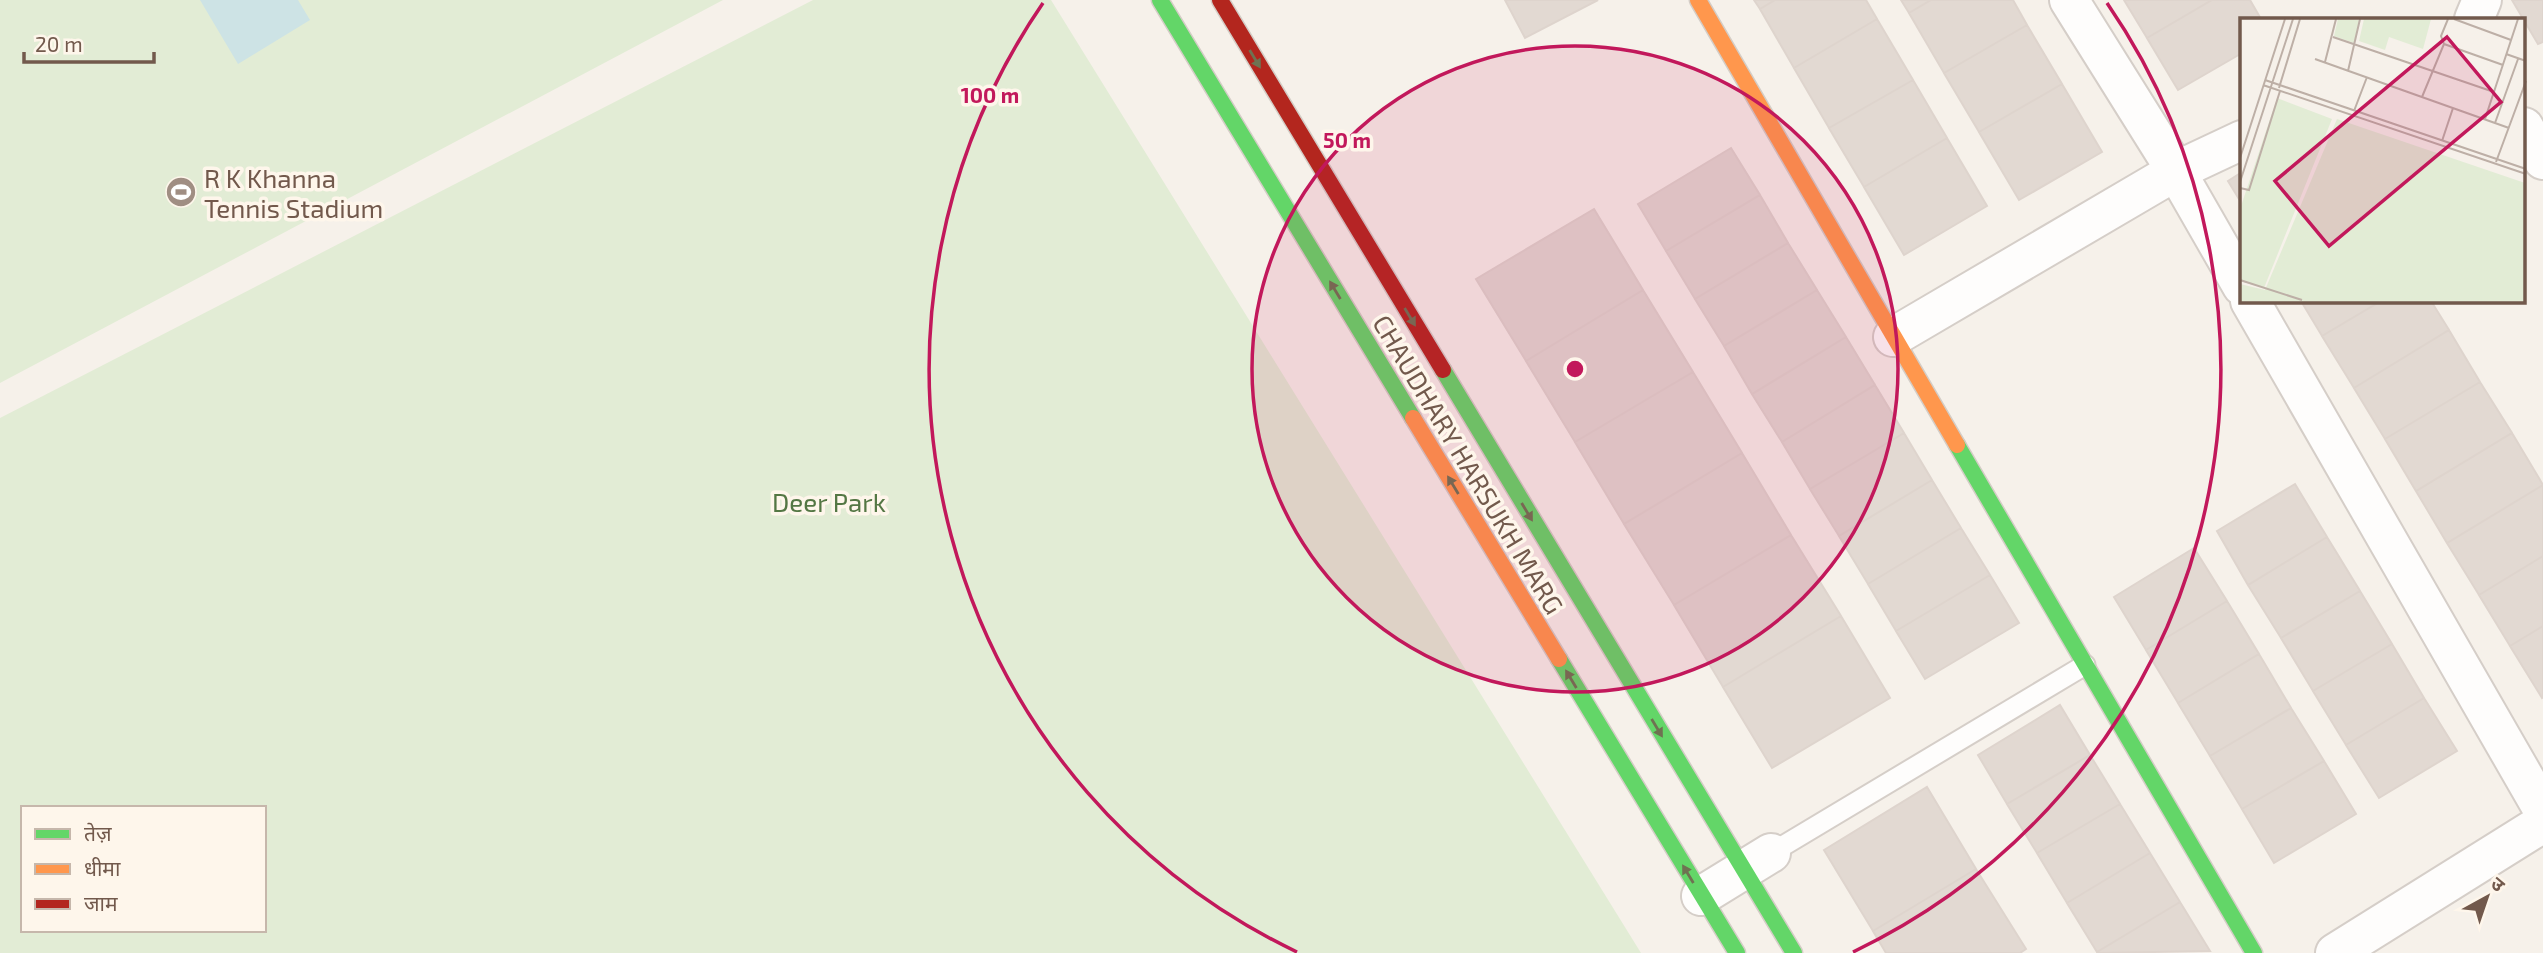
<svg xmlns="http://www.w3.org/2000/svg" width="2543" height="953" viewBox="0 0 2543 953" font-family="'Exo 2','Noto Sans Devanagari',sans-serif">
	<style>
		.green { fill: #e2ecd5; fill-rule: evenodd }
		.water { fill: #cde3e5 }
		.building { fill: #e2d9d2; stroke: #ded4cd; stroke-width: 2 }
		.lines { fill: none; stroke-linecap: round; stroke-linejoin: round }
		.lane-casing { stroke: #d5cec8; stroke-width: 23 }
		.street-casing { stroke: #d5cec8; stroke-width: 42 }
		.fast-casing { stroke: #d4cdc6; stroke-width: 19 }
		.slow-casing { stroke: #d4cdc6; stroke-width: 19 }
		.jam-casing { stroke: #d4cdc6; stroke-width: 19 }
		.lane { stroke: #fefdfc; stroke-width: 19 }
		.street { stroke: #fefdfc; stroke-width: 38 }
		.fast { stroke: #63d668; stroke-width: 16 }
		.slow { stroke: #ff974d; stroke-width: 16 }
		.jam { stroke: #b3261e; stroke-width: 16 }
		.oneway { fill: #6f7252 }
		.ring { fill: none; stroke: #c2185b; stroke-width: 3.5 }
		.labels { text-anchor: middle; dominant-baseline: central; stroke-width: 7; stroke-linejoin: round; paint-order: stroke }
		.poi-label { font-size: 26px; fill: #72594c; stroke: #fef6eb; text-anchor: start }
		.street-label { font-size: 26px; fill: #72594c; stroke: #fef6eb }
		.park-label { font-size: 26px; fill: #547744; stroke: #fef6eb }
		.inset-road { fill: none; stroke: #bdafa6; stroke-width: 2 }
		.view { fill: #c2185b; fill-opacity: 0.15; stroke: #c2185b; stroke-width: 3.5 }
		.inset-edge { fill: none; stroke: #72594c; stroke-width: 3.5 }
		.centre { fill: #c2185b; stroke: #fef6eb; stroke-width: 3.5 }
		.ring-label { font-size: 21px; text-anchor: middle; font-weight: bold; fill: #c2185b; stroke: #fef6eb; stroke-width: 7; stroke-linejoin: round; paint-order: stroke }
	</style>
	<rect width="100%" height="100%" fill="#f6f1ea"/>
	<path class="green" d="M0,0H723L0,383Z
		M813,0H1051L1641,953H0V418ZM23,808H264V930H23Z"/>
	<path class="water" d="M200,0H298L310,20L238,64Z"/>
	<path class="building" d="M1505,0H1598L1525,38Z
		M1754,0H1775L1760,9Z
		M1775,0H1866L1877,19L1794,68L1760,9Z
		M1901,0H1931L1909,13Z
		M1931,0H2013L2027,25L1944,73L1909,13Z
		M2124,0H2212L2147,38Z
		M2212,0H2250L2261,19H2242V53L2178,90L2147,38Z
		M2512,0H2543V42L2538,44Z
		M1877,19L1913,80L1829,128L1794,68Z
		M2027,25L2062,84L1979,132L1944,73Z
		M1913,80L1947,138L1864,187L1829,128Z
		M2062,84L2102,152L2019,200L1979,132Z
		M1947,138L1987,206L1904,255L1864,187Z
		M1731,148L1760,195L1666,251L1638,204Z
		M2242,172V204L2228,181Z
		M1760,195L1788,243L1695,299L1666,251Z
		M1594,209L1643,290L1526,361L1476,279Z
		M1788,243L1817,290L1724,346L1695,299Z
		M1643,290L1693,372L1575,442L1526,361Z
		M1817,290L1846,337L1752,394L1724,346Z
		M2301,301H2381L2322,336Z
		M2381,301H2431L2449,330L2354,388L2322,336Z
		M2449,330L2480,382L2385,439L2354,388Z
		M1846,337L1875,385L1782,442L1752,394Z
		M1693,372L1742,453L1624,524L1575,442Z
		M2480,382L2512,433L2416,491L2385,439Z
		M1875,385L1904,433L1810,489L1782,442Z
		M1904,433L1932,480L1839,536L1810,489Z
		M2512,433L2543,485L2447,543L2416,491Z
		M1742,453L1791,535L1674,605L1624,524Z
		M1932,480L1961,528L1868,584L1839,536Z
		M2295,484L2327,537L2248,585L2217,531Z
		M2543,485V556L2479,595L2447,543Z
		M1961,528L1990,575L1896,631L1868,584Z
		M1791,535L1841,616L1723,687L1674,605Z
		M2327,537L2360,591L2281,638L2248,585Z
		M2194,548L2227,601L2146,650L2114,597Z
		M2543,556V626L2510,646L2479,595Z
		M1990,575L2019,623L1925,679L1896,631Z
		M2360,591L2392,644L2313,691L2281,638Z
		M2227,601L2259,654L2178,703L2146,650Z
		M1841,616L1890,698L1772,768L1723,687Z
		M2543,626V697L2542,698L2510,646Z
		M2392,644L2424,698L2346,745L2313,691Z
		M2259,654L2291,708L2210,756L2178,703Z
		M2424,698L2457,751L2379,798L2346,745Z
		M2060,705L2090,755L2007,804L1978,755Z
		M2291,708L2324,761L2242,809L2210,756Z
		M2090,755L2120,804L2037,853L2007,804Z
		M2324,761L2356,814L2274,863L2242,809Z
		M1927,787L1976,869L1873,931L1824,850Z
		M2120,804L2150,853L2067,903L2037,853Z
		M2150,853L2180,902L2097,952L2067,903Z
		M1976,869L2026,949L2020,953H1886L1873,931Z
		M2180,902L2210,951L2097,953V952Z"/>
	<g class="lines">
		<g class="lane-casing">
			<path id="lane" d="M1771,853L2085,665"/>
		</g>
		<g class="street-casing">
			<path id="street" d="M2069,0L2176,171L2242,286
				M2474,19L2482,0
				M2524,127L2543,160
				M2250,301L2543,810
				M1893,337L2176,171L2242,140
				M1701,896L1771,853
				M2335,953L2543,823"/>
		</g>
		<g class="fast-casing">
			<path id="fast" d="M1160,0L1413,418
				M1443,370L1794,953
				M1957,445L2254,953
				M1559,659L1737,953"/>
		</g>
		<g class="slow-casing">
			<path id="slow" d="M1698,0L1957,445
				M1413,418L1559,659"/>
		</g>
		<g class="jam-casing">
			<path id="jam" d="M1220,0L1443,370"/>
		</g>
		<use href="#lane" class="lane"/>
		<use href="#street" class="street"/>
		<use href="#fast" class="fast"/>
		<use href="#slow" class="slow"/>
		<use href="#jam" class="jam"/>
	</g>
	<defs><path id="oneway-solid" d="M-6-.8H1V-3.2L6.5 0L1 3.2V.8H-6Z" transform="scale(1.75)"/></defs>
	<g class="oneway">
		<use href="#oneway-solid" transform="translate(1255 59) rotate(59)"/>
		<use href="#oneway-solid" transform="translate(1335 290) rotate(-121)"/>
		<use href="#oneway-solid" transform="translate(1410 317) rotate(59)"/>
		<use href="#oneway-solid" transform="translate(1453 485) rotate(-121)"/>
		<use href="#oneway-solid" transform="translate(1527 512) rotate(59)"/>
		<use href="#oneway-solid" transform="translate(1571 679) rotate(-121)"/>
		<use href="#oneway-solid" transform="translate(1657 728) rotate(59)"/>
		<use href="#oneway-solid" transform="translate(1688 874) rotate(-121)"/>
	</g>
	<circle cx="1575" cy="369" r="323" fill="#c2185b" fill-opacity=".12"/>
	<g class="ring">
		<circle cx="1575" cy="369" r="323"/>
		<path d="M1297 952A646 646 0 0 1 1043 3M2107 3A646 646 0 0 1 1853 952"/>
	</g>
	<defs>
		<g id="stadium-disc" transform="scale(1.575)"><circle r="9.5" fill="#a08e83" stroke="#fef6eb"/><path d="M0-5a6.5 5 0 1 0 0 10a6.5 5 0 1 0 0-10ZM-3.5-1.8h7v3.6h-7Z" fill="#fff"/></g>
	</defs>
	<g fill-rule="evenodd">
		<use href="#stadium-disc" x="181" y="192"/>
	</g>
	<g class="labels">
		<g class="poi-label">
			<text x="204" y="177">R K Khanna<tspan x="204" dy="30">Tennis Stadium</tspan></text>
		</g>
		<g class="street-label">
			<text transform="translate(1469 464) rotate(59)">CHAUDHARY HARSUKH MARG</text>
		</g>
		<g class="park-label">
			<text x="829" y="501">Deer Park</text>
		</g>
	</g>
	<g transform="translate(2240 18)">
		<rect width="285" height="285" fill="#f6f1ea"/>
		<path d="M98,1L119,2L114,25L94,18ZM124,1H191L183,31L149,19L145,32L119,23ZM37,80L92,101L24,270L0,263V191ZM97,101L285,165V285H0V266L25,272Z" fill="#e2ecd5"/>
		<path class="inset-road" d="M214,1L271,22M93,19L254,74M204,26L263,47M266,36L286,43M75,41L269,110M85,44L96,1M108,53L120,1M25,62L286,151M23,67L286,156M39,70L60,1M182,79L204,26L201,18L208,1M114,93L127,59M245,101L278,1M255,105L278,41M202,123L213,90M0,140L45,1M256,144L286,63M0,164L53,1M0,170L9,172L40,73M0,262L62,282"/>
		<path class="view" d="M207,19L261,84L89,228L35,163Z"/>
		<rect width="285" height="285" class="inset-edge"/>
	</g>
	<circle cx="1575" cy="369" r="10" class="centre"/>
	<g class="ring-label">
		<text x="990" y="103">100 m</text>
		<text x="1347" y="148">50 m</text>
	</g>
	<rect x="21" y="806" width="245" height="126" fill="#fef6eb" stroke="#c6b7ab" stroke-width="2"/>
	<rect x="35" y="829" width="35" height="10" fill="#63d668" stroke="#c6b7ab" stroke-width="2"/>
	<text x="84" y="841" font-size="21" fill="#72594c">तेज़</text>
	<rect x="35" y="864" width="35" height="10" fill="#ff974d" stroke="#c6b7ab" stroke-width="2"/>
	<text x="84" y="876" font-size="21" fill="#72594c">धीमा</text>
	<rect x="35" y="899" width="35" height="10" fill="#b3261e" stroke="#c6b7ab" stroke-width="2"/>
	<text x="84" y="911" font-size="21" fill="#72594c">जाम</text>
	<g transform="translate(2487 897) rotate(40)" stroke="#fef6eb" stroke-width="5" paint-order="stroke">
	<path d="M0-5L12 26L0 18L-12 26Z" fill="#72594c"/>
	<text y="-10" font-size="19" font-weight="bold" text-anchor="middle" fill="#72594c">उ</text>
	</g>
	<path d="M24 52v10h130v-10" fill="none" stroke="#72594c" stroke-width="3.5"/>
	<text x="35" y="52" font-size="21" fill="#72594c" stroke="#fef6eb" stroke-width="5" paint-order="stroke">20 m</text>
</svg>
